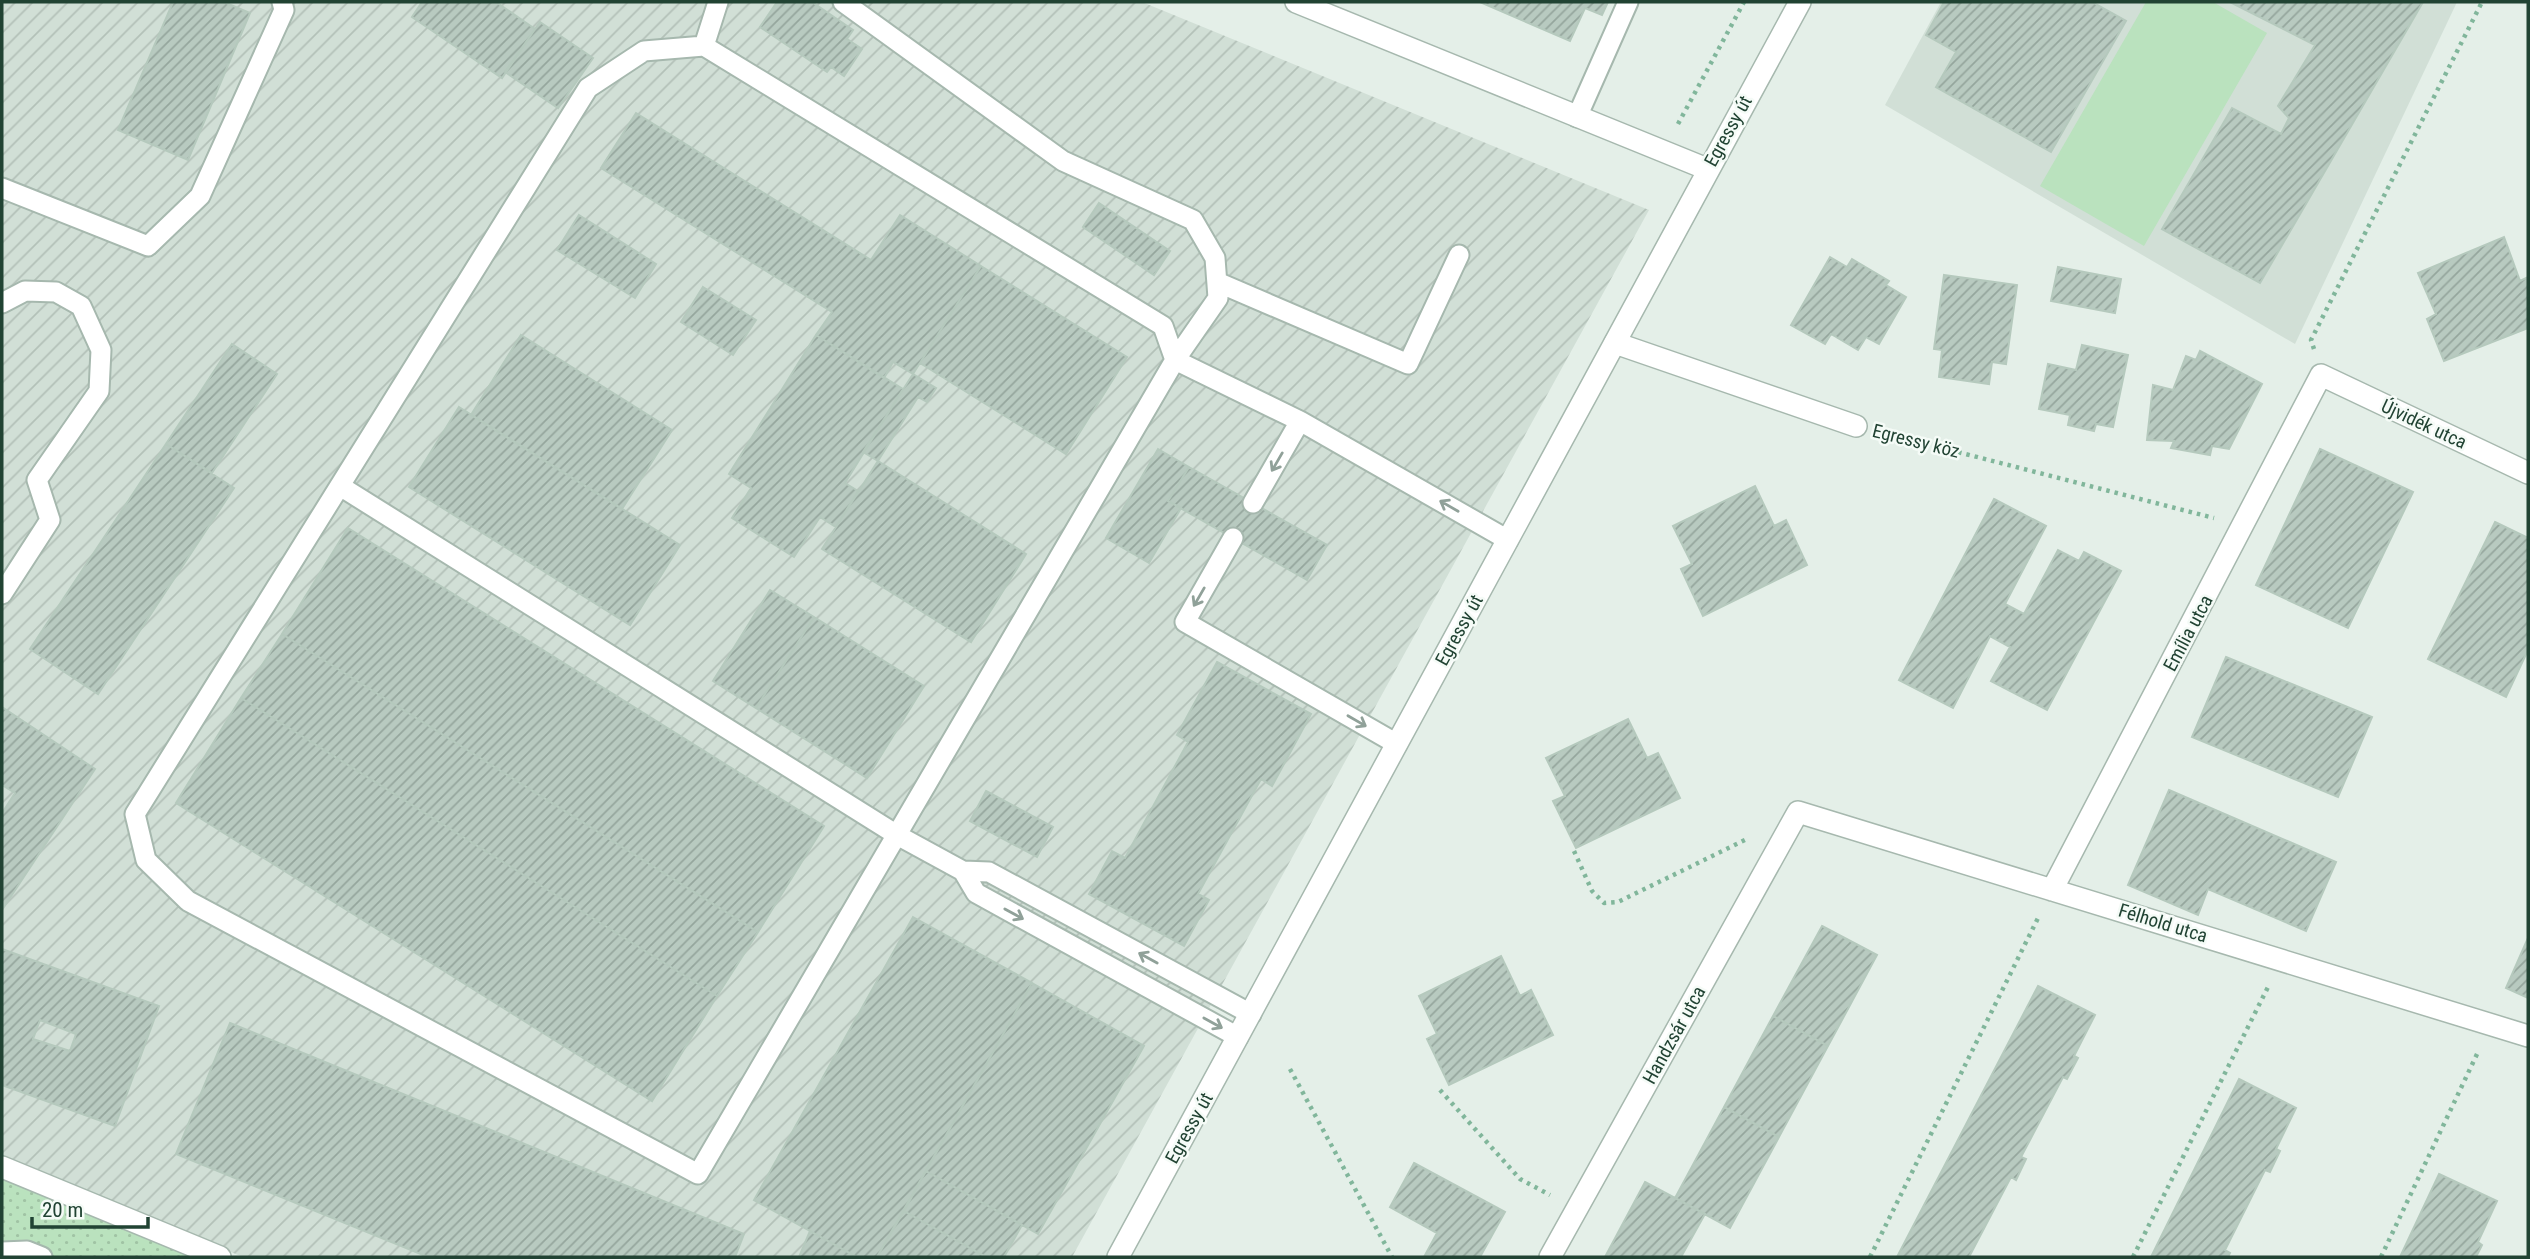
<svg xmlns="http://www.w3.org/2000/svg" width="2530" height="1259" viewBox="0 0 2530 1259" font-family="'Roboto Condensed',sans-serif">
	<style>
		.built { fill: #d1dfd6 }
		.industrial { fill: url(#industrial-furrows) }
		.grass { fill: url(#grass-dots) }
		.park { fill: #bae2be }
		.building { fill: url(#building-hatch); stroke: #b5c9bd; stroke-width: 2; fill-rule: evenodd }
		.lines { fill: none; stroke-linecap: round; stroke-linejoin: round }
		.service-casing { stroke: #a6b8ae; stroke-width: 23 }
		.minor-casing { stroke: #a6b8ae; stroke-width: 24 }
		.tertiary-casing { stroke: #a6b8ae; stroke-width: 24 }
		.path { stroke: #81b69b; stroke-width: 4.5; stroke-dasharray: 3.5 5; stroke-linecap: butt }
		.service { stroke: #fff; stroke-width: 19 }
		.minor { stroke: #fff; stroke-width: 21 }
		.tertiary { stroke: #fff; stroke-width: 21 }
		.oneway { stroke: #90a199 }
		.labels { text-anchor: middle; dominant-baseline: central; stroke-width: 5; stroke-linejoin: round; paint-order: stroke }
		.street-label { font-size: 19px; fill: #214333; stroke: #f5fbf7 }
	</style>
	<defs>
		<pattern id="industrial-furrows" width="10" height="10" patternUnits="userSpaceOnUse" patternTransform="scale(1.75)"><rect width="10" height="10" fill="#d1dfd6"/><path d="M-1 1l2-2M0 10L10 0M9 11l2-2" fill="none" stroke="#b3c1b8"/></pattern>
		<pattern id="grass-dots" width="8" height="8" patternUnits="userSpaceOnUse" patternTransform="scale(1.75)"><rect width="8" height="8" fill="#bae2be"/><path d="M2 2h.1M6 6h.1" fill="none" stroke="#a0c3a4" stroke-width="1.8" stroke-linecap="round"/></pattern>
		<pattern id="building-hatch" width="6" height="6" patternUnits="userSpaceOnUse" patternTransform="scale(1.75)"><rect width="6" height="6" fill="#b8cac0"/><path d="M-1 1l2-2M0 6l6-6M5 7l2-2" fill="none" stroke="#95a69d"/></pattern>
	</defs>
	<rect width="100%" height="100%" fill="#e4efe8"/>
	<path class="built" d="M1941,2H2457L2295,344L1885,105Z"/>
	<path class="industrial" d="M2,2H1142L1649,210L1072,1257H243L2,1158Z"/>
	<path class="grass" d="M2,1167L220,1257H2Z"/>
	<path class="park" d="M2146,2H2213L2267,33L2144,246L2040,186Z"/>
	<path class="building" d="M173,2H224L250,13L188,160L118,130Z
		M422,2H496L535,29L502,78L412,17Z
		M777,2H812L853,30L847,39L862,49L844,76L831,67L827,72L760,27Z
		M1480,2H1608L1602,15L1585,8L1570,41Z
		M1944,2H2092L2126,21L2051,152L1936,87L1956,52L1926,35Z
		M2230,2H2423L2260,283L2162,229L2232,108L2281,134L2289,118L2278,106L2315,45Z
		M540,22L593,58L558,108L505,72Z
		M636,113L871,260L900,215L981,266L913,374L893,362L884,378L816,335L832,312L601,168Z
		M1099,203L1170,251L1154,275L1083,227Z
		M579,215L656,264L635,298L557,250Z
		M2504,237L2520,281L2528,277V328L2444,361L2427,319L2436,314L2418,273Z
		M1830,257L1847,267L1852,259L1889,281L1886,285L1906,297L1879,344L1866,337L1858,350L1831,334L1825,344L1791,325Z
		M981,266L1127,357L1066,454L920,363Z
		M2058,267L2121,279L2115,313L2051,301Z
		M1944,275L2017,285L2006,364L1992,362L1989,384L1939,377L1942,350L1934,349Z
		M703,287L756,320L733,355L681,322Z
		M521,335L672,430L622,509L471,415Z
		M816,335L903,389L845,483L858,491L836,527L820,517L794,557L732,518L751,488L729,474Z
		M232,344L277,374L212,473L166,444Z
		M2082,345L2128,355L2113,427L2096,424L2094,431L2068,425L2070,415L2039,409L2048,364L2076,370Z
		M2200,351L2262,384L2229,449L2212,446L2210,455L2171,448L2174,441L2147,440L2153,385L2173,390L2186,356L2196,360Z
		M913,374L936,388L927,402L918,397L878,461L863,452Z
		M459,407L680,545L630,625L409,487Z
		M166,444L234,488L98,694L30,649Z
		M1158,449L1189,467L1168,501L1181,508L1149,563L1106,538Z
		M2320,449L2413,492L2348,628L2256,585Z
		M878,461L1026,554L971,642L822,549Z
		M1189,467L1327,545L1307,580L1168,501Z
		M1755,486L1774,526L1786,520L1807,565L1703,616L1681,569L1692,564L1673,526Z
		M1994,499L2046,526L2005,604L2024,614L2058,550L2079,561L2084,552L2121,571L2047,710L1991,681L2010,647L1990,636L1953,708L1899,680Z
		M2495,522L2528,538V650L2506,697L2428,659Z
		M348,528L824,826L758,932L282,634Z
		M770,590L814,617L756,708L713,681Z
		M814,617L924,686L867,778L756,708Z
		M282,634L758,932L717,996L241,698Z
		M2226,657L2372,717L2338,797L2192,737Z
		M1217,662L1311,714L1272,786L1261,779L1198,894L1209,900L1184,946L1089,894L1112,851L1125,858L1188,742L1177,735Z
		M241,698L717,996L652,1101L176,803Z
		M2,707L95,769L2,910V813L15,793L2,785Z
		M1628,719L1647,758L1658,753L1680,798L1576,848L1553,801L1565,796L1546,758Z
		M2169,790L2336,862L2306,931L2208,889L2198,915L2128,885Z
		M986,791L1053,827L1037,857L970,821Z
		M913,917L1032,983L877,1257H857L754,1200Z
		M1822,926L1877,955L1828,1046L1773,1016Z
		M2528,938V998L2506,988Z
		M2,949L159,1006L115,1126L2,1085ZM40,1020L76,1034L70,1051L33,1039Z
		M1501,956L1520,996L1531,990L1553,1035L1449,1085L1427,1039L1437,1034L1419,996Z
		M1032,983L1144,1046L1038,1234L926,1171Z
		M2038,986L2095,1015L2074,1056L2078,1058L2067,1079L2063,1077L2021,1157L2026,1159L2016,1180L2011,1177L1969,1257H1897Z
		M1773,1016L1828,1046L1779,1137L1724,1107Z
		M230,1023L744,1234L735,1257H428L176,1154Z
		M2239,1079L2296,1108L2276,1149L2280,1151L2270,1172L2265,1170L2225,1250L2230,1253L2228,1257H2151Z
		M1724,1107L1779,1137L1730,1228L1675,1198Z
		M1414,1163L1505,1212L1480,1257H1424L1437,1233L1390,1207Z
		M926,1171L1022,1225L1004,1257H986L904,1211Z
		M2439,1174L2497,1201L2478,1242L2482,1245L2476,1257H2400Z
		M1645,1182L1705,1214L1681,1257H1605Z
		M904,1211L986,1257H877Z
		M810,1231L857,1257H799Z"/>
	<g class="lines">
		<g class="service-casing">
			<path id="service" d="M843,2L1063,161L1193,220L1215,258L1218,298L1175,360L1300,421L1508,540
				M704,46L1163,326L1175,360L698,1174L188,901L146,860L135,814L588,88L644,51Z
				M704,46L718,2
				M1577,117L1628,2
				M2,188L148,246L200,196L284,10L282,2
				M1217,282L1408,364L1459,255
				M2,303L25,291L56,292L81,306L101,350L99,391L37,480L50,520L2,594
				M340,486L897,835L963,871L989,872L1251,1014
				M1253,503L1300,421
				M1233,538L1185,622L1397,744
				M963,871L976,893L1238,1037
				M2,1252L27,1251L42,1257"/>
		</g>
		<g class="minor-casing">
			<path id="minor" d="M1296,2L1707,169
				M1615,343L1856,426
				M2052,890L2321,375L2528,473
				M2,1167L220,1257
				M1550,1257L1798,812L2528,1036"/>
		</g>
		<g class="tertiary-casing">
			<path id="tertiary" d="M1118,1257L1800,2"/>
		</g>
		<path class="path" d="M1678,124L1744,2
			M2314,349L2311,340L2482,2
			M1884,433L2214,518
			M1574,851L1592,891L1604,903L1618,902L1747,839
			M1290,1069L1392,1257
			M1440,1090L1520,1179L1550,1195
			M1870,1257L2039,916
			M2133,1257L2268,987
			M2381,1257L2478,1052"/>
		<use href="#service" class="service"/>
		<use href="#minor" class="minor"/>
		<use href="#tertiary" class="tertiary"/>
	</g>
	<defs><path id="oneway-shaft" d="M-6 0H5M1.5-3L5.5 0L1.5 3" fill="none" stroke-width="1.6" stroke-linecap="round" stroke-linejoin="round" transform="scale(1.75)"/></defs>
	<g class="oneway">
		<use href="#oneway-shaft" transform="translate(1277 462) rotate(120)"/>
		<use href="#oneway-shaft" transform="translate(1449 506) rotate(-150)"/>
		<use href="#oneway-shaft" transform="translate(1199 597) rotate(120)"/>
		<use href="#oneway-shaft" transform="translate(1357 721) rotate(30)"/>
		<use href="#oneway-shaft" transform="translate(1014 914) rotate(29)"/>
		<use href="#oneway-shaft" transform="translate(1148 958) rotate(-151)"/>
		<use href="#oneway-shaft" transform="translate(1213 1023) rotate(29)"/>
	</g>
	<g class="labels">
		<g class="street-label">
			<text transform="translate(1728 131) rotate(-61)">Egressy út</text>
			<text transform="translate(2424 424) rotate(25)">Újvidék utca</text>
			<text transform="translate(1916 441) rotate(14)">Egressy köz</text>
			<text transform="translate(1459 630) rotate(-61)">Egressy út</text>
			<text transform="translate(2188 633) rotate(-62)">Emília utca</text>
			<text transform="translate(2163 923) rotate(17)">Félhold utca</text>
			<text transform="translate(1674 1035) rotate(-61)">Handzsár utca</text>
			<text transform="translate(1189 1128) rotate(-61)">Egressy út</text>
		</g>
	</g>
	<rect width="2530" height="1259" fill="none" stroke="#214333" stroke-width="7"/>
	<path d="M32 1217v10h116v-10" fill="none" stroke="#214333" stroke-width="3.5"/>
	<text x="42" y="1217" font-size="21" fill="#214333" stroke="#f5fbf7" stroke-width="5" paint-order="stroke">20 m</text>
</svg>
